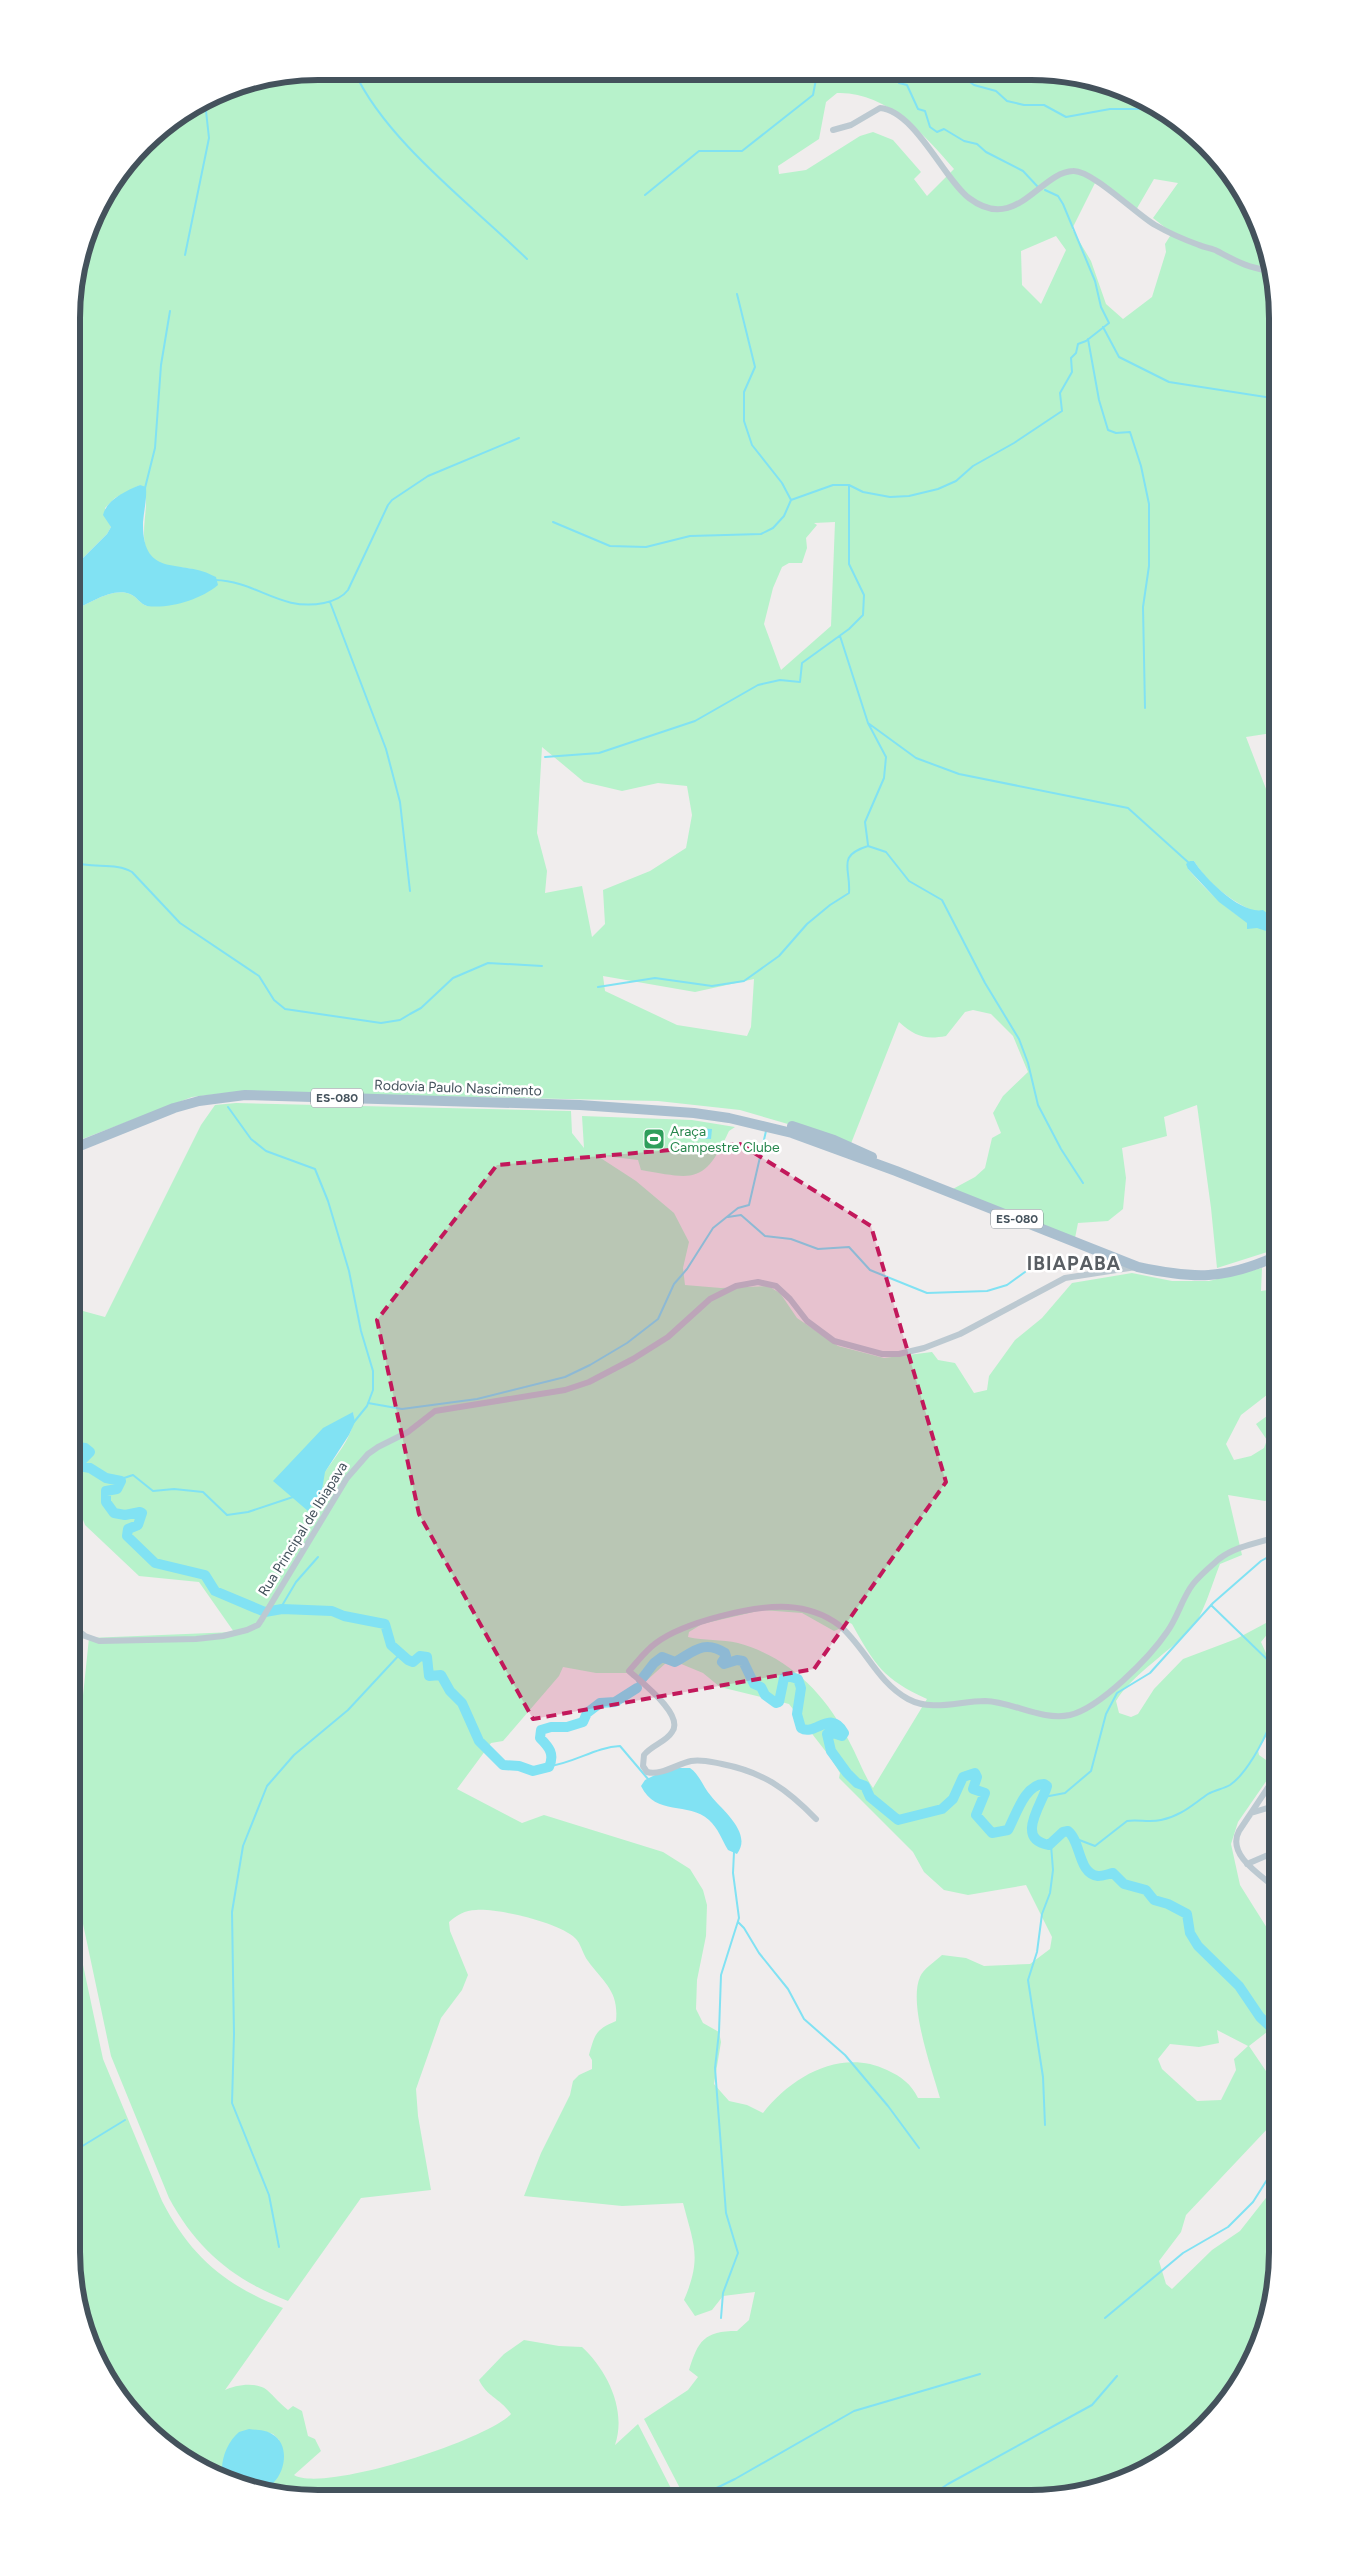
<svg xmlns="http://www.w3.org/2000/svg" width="1349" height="2570" viewBox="0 0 1349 2570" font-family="Figtree,sans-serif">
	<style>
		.green { fill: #b7f2cb; fill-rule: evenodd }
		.water { fill: #81e2f3 }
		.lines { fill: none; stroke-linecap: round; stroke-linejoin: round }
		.stream { stroke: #81e2f3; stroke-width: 2 }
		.river { stroke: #81e2f3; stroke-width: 10 }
		.street { stroke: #bcc9d1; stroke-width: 6 }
		.primary { stroke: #aabfcf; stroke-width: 10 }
		.marked { fill: #c2185b; fill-opacity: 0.2; stroke: #c2185b; stroke-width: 4; stroke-dasharray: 10 6; stroke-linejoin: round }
		.labels { text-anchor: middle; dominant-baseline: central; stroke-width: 5; stroke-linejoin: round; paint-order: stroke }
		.shield { fill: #fff; stroke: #7c868d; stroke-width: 1 }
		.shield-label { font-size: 12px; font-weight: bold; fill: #44525c }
		.street-label { font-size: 14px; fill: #44525c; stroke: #fff }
		.leisure-label { font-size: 14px; fill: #27864d; stroke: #fff; text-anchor: start }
		.district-label { font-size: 19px; font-weight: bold; letter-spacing: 1px; fill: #595e63; stroke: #fff }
		.rim { fill: none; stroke: #44525c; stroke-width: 6 }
	</style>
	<rect width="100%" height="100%" fill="#f0eded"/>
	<path class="green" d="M318,71L1014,76L1021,78L1022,76H1076L1075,83L1142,98L1194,132L1236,181L1265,239L1278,318V732L1246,737L1278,820V922C1245,909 1213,892 1194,861L1188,869C1213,898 1240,923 1278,935L1277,1249L1217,1268L1211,1208L1197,1105L1164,1117L1167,1136L1122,1148L1126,1178L1123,1209L1108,1221L1078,1223L1075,1238L951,1190L975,1177L985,1168L992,1138L1001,1133L993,1113L1003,1096L1028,1072L1013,1036L991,1014L973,1010L965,1012L946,1036C924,1040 915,1036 899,1022L850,1146L812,1131L740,1110L658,1101L235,1092L192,1097L72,1143L73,611C88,604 113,587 130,594C137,597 140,604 147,606H166L192,569C181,567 166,567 157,562C136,551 147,517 146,499C146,495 143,489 140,485L115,498L105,508L111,527L107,534L73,568V286L97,208L155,133L224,90ZM837,93C886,91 925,135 954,169L927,196L914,179L921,172L893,140L873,132L860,136L806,170L779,174L778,166L819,139L826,102ZM1154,179L1178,183L1153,218L1172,233L1165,244L1166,252L1152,297L1123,319L1106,304L1091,261L1072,229L1096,181L1136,210ZM1056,236L1066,250L1041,304L1022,285L1021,251ZM835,522L831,626L781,670L764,624L773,588L782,567L789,563H802L807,548L806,538L817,525L814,523ZM542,747L584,782L622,791L658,783L687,786L692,815L686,848L650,871L603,890L605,924L592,937L582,886L545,893L547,871L537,833ZM603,976L695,992L754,979L751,1027L747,1036L677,1025L605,991Z
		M236,1103L571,1111L572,1133L584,1148L582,1116L692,1120L735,1127L729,1131C704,1185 694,1179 641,1170L638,1160L596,1155L636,1181L674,1213L689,1242L683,1268L685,1285L721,1288L768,1286L780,1293L797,1318L838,1346L884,1358L932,1352L938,1360L955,1363L974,1393L987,1390L989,1376L1015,1340L1042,1318L1072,1283L1132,1273L1172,1281H1209L1262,1268L1261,1291L1268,1290L1277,1329V1387L1241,1415L1226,1444L1234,1460L1251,1456L1264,1448L1267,1440L1256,1424L1271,1413L1277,1422V1496L1265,1501L1228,1495L1242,1555L1220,1564C1214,1579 1203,1615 1194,1625C1172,1651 1132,1674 1116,1701L1119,1713L1131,1717L1138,1714L1154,1689L1183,1659L1236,1639L1266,1623L1269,1632L1261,1642L1269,1660L1277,1669V1718L1258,1750L1259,1755L1276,1767L1238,1822L1231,1844L1240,1885L1277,1944V2041L1267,2032L1249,2046L1268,2074L1277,2094L1271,2125L1186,2215L1181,2232L1159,2261L1166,2284L1172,2289L1212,2250L1240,2231L1277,2184V2269L1270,2301L1261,2312L1267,2314L1259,2346L1227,2403L1168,2457L1110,2486L1031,2499L685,2498L644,2419L688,2390L698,2377L689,2370C698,2341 704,2331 737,2331L749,2320L755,2292L723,2296L712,2310L695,2316L684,2300C702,2258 694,2245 683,2203L622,2206L524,2196L541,2153L570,2095L573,2081L579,2075L592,2069V2060L589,2055C595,2034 595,2030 616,2021C619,1991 604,1983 588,1961C583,1955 581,1943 575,1938C560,1923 498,1908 476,1910C465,1910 457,1915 449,1922L450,1931L468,1975L462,1990L441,2018L416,2089L418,2116L431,2190L361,2198L288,2301C233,2279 198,2251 169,2198L111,2056L72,1872V1801L89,1638L234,1632L199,1582L139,1576L85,1525L72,1490V1308L105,1317L201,1125L215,1105ZM353,1412C357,1433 336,1455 325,1472ZM762,1610L802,1613L834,1631L839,1629L846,1621L852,1624C875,1665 883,1679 927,1699L873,1788C863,1774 858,1757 849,1741C826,1694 789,1657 738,1643C722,1639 704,1641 688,1637L689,1632L702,1624ZM674,1661L703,1673L720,1687L789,1704L830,1757L840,1773L839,1778L913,1852L924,1872L944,1890L968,1895L1026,1885L1052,1937L1050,1949L1030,1964L984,1966L966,1958L942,1955C936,1961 923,1969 920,1977C908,2004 932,2070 940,2098H918C911,2084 902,2077 887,2070C841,2048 792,2076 763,2113L747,2105L729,2101L714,2084L721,2042L719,2032L703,2023L696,2009L697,1980L706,1936L707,1905L703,1890L690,1869L663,1852L544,1815L522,1823L457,1789L491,1743L503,1741L559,1676L563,1667L596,1673H628L645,1682L666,1663ZM1217,2030L1248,2046L1234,2059L1236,2070L1221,2100L1197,2101L1162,2069L1158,2059L1170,2044L1199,2047L1219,2043Z
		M72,1597C91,1621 74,1678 72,1708Z
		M72,1913L103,2059L162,2201C191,2257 225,2285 283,2308L225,2390C235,2385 256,2381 267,2390C275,2397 280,2404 288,2410L293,2406L302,2411L308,2436L315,2439L321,2451L294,2475C324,2493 487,2440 511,2414C500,2398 487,2397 479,2380L504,2354L524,2340L559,2346L582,2347C607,2370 627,2410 615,2445L638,2424L676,2498L285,2497L260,2489L272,2486L279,2440L273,2434L263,2431L221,2469L223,2478L209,2473L155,2438L113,2389L84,2331L71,2252Z"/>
	<path class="water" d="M140,485L146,487C147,499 144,510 143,522C142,581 182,557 216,577L218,585C200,600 169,609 147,606C140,604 137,597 130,594C113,587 88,604 73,611V568L107,534L111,527L103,515C107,499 126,491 140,485Z
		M1190,861H1194C1205,879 1242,915 1263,910L1278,922V935L1257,928L1247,929V923L1219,902L1188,869L1186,864Z
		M691,1128L712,1129L711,1139L691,1138Z
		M353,1412L355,1422L349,1435L325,1472L322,1490L308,1511L273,1481L323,1428Z
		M678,1768H690C700,1775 703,1787 711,1796C722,1810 753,1833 737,1854L728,1850C722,1840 718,1828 709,1820C688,1801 656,1817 641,1786L645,1780L655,1775Z
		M249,2429C257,2430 266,2430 272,2434C294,2446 283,2486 261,2489C251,2490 233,2481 223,2478C219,2462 227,2442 239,2432Z"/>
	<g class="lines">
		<path class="stream" d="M354,71C386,141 472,205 527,259
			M896,75L899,83L907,85L918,109L925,111L930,127L937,132L944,129L964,141L977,144L986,152L1023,171L1038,187
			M960,75L974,85L996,91L1007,101L1024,105H1044L1066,117L1110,109H1158
			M645,195L699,151H742L813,95L817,74
			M185,255L209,138L205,102
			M737,294L755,367L744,392V421L752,445L782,483L791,500
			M1103,327L1119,357L1169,382L1278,399
			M1088,339L1099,400L1108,430L1116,433L1130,432L1141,466L1149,504V566L1143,607L1145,708
			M145,488L155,448L161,365L170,311
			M791,500L833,485H849L863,492L890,497L909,496L938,489L956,481L973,466L1014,443L1062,411L1060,393L1072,372L1071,358L1076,353L1078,344L1086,341L1109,323L1101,307L1095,281L1063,204L1058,196L1045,190
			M553,522L610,546L646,547L690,536L761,534L773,528L784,516L791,500
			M215,580C257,581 280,612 324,603C333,601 342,598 348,590L388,505L392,500L428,476L519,438
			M330,602L386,749L400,802L410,891
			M840,636L868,723L886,757L884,778L865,822L868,845
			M868,723L916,758L959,774L1128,808L1189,863
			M545,757L599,753L695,721L758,685L780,680L800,682L802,663L849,629L863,615L864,595L849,564V485
			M73,862C91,869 116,862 132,872L180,923L259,976L274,1000L285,1009L381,1023L400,1020L410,1014L421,1008L453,978L488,963L542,966
			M598,987L655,978L712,986L744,981L779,956L807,924L830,905L849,893C851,868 836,856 868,846L886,852L909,881L942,900L985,983L1019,1039L1028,1063L1038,1105L1061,1149L1083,1183
			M228,1107L251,1139L266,1151L315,1169L328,1201L349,1271L361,1331L373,1371V1390L367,1406L354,1422
			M72,1128L79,1136
			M728,1217L741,1215L765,1236L791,1239L818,1249L849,1247L870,1270L927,1293L987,1291L1007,1285L1025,1272
			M368,1403L402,1409L477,1399L565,1377L590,1365L627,1343L658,1319L674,1284L687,1269L713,1228L738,1208L749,1205L766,1131
			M118,1480L133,1475L153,1491L174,1489L203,1492L227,1515L248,1512L293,1497
			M1211,1605L1277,1669
			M280,1609L296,1582L318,1557
			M550,1766C574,1763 596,1747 620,1746L648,1779
			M1044,1797L1065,1793L1091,1771L1106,1714L1117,1693L1150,1673L1213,1603L1261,1561L1277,1552
			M1074,1838L1095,1846L1127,1821C1138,1819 1149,1823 1161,1820C1181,1816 1192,1805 1208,1794C1215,1790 1223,1789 1230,1785C1246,1774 1263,1743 1270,1724
			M738,1922L744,1928L759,1953L788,1989L804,2019L845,2055L888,2106L919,2148
			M1045,2125L1043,2077L1028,1980L1037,1952L1042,1914L1050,1893L1053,1870L1051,1845
			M71,2153L125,2120
			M279,2247L269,2195L232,2103L234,2034L232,1912L243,1846L267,1786L294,1755L348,1710L401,1653
			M721,2318L723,2293L738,2253L726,2213L715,2068L719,2032L721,1975L739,1918L733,1873L734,1852
			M1105,2318L1183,2253L1228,2227L1253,2202L1270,2175L1277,2169
			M1150,2466L1185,2436L1211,2417
			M696,2498L735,2479L854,2411L980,2374
			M927,2498L948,2484L1092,2405L1117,2376"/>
		<path class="river" d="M72,1446L85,1448L90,1452L79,1463V1466L90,1468L106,1478L121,1481L117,1489L106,1491V1502L114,1513L125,1515L140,1512L142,1513L138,1525L128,1529L127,1536L155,1563L205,1575L215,1591L265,1612L282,1609L332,1611L344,1616L385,1624L391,1645L408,1660L413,1662L420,1656L427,1657L429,1676L441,1675L450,1691L462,1703L479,1741L503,1765L519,1766L533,1771L549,1767C555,1754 549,1747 540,1738L541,1730L551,1727H567L583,1722L587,1713L600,1703L615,1702L637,1688
			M641,1680L654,1663L662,1657L675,1662C693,1652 704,1639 725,1653L726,1656L722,1662L724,1664L737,1660L743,1661L754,1684L761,1687L765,1695L776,1703L779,1702L784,1678L787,1676L798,1679L801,1688L797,1714L801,1728C815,1737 831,1708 844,1733L842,1736L830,1732L827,1734L831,1751L847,1773L857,1783L865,1786L870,1797L898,1820L942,1809L953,1799L963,1777L975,1773L977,1777L973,1789L985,1793L976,1815L992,1833L1008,1830C1016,1815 1025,1784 1044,1784L1047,1786C1043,1803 1014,1839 1049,1845L1063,1832L1068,1831C1081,1841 1078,1874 1098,1876C1103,1876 1108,1874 1113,1873L1124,1884L1146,1890L1154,1900L1168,1904L1187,1914L1190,1933L1198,1946L1239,1986L1260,2017L1277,2033"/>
		<path class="street" d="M833,130L851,125L880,108C915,111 944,179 969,198C1016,234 1040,172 1073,171C1092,170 1136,214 1155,225C1169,233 1185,240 1199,245C1205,248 1212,248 1217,251C1238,262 1246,267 1270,271
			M72,1626L85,1636L99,1641L196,1639L223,1636L247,1630L258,1625L262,1619L347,1478L368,1454L378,1447L408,1432L435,1411L565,1390L589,1382L633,1359L668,1337L710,1299L736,1286L758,1282L776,1286L790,1299L807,1321L834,1341L882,1354H899L924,1348L960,1334L1065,1278L1136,1267
			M1251,1813L1277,1805
			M816,1819C787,1789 763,1772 722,1764C711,1762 702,1759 691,1761C677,1764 661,1776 647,1772L643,1766L644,1755C652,1745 666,1742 672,1732C685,1715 641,1682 629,1671C638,1661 646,1650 656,1643C684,1622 754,1605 788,1607C806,1608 824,1614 839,1625C865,1647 877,1682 908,1699C932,1712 959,1701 985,1701C1014,1702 1041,1721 1070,1715C1100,1708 1150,1657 1167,1632C1178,1617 1182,1598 1193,1584C1200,1575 1211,1566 1219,1559C1236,1546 1258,1543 1277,1537
			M1247,1864L1277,1851
			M1277,1889C1262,1876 1226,1855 1239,1831L1277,1774"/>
		<path class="primary" d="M792,1126L834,1140L872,1157
			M72,1149L174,1108L199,1101L245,1095L580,1105L694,1113L729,1118L792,1133L896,1171L1138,1267C1194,1279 1224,1280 1277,1256"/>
	</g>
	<path class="marked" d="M740,1144L871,1226L946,1482L814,1669L533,1719L419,1514L377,1320L497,1165Z"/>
	<defs>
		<g id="stadium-square" transform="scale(1.125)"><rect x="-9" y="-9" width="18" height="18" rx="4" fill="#2e9e5b" stroke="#fff"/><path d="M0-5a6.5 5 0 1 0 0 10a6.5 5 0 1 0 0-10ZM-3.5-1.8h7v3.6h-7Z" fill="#fff"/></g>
	</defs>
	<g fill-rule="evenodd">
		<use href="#stadium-square" x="654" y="1139"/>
	</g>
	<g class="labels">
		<g class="shield">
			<rect x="311" y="1088.5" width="52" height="19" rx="4"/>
			<rect x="991" y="1209.5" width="52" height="19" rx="4"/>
		</g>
		<g class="shield-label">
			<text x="337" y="1098">ES-080</text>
			<text x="1017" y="1219">ES-080</text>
		</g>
		<g class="street-label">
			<text transform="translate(458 1088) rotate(2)">Rodovia Paulo Nascimento</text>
			<text transform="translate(303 1529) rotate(-58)">Rua Principal de Ibiapava</text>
		</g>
		<g class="leisure-label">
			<text x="670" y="1131">Araça<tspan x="670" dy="16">Campestre Clube</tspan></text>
		</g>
		<g class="district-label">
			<text x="1074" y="1263">IBIAPABA</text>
		</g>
	</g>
	<path d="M0 0H1349V2570H0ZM318 80H1031A238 238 0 0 1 1269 318V2252A238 238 0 0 1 1031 2490H318A238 238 0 0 1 80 2252V318A238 238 0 0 1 318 80Z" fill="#fff" fill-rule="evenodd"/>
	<path class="rim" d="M318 80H1031A238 238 0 0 1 1269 318V2252A238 238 0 0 1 1031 2490H318A238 238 0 0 1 80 2252V318A238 238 0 0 1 318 80Z"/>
</svg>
